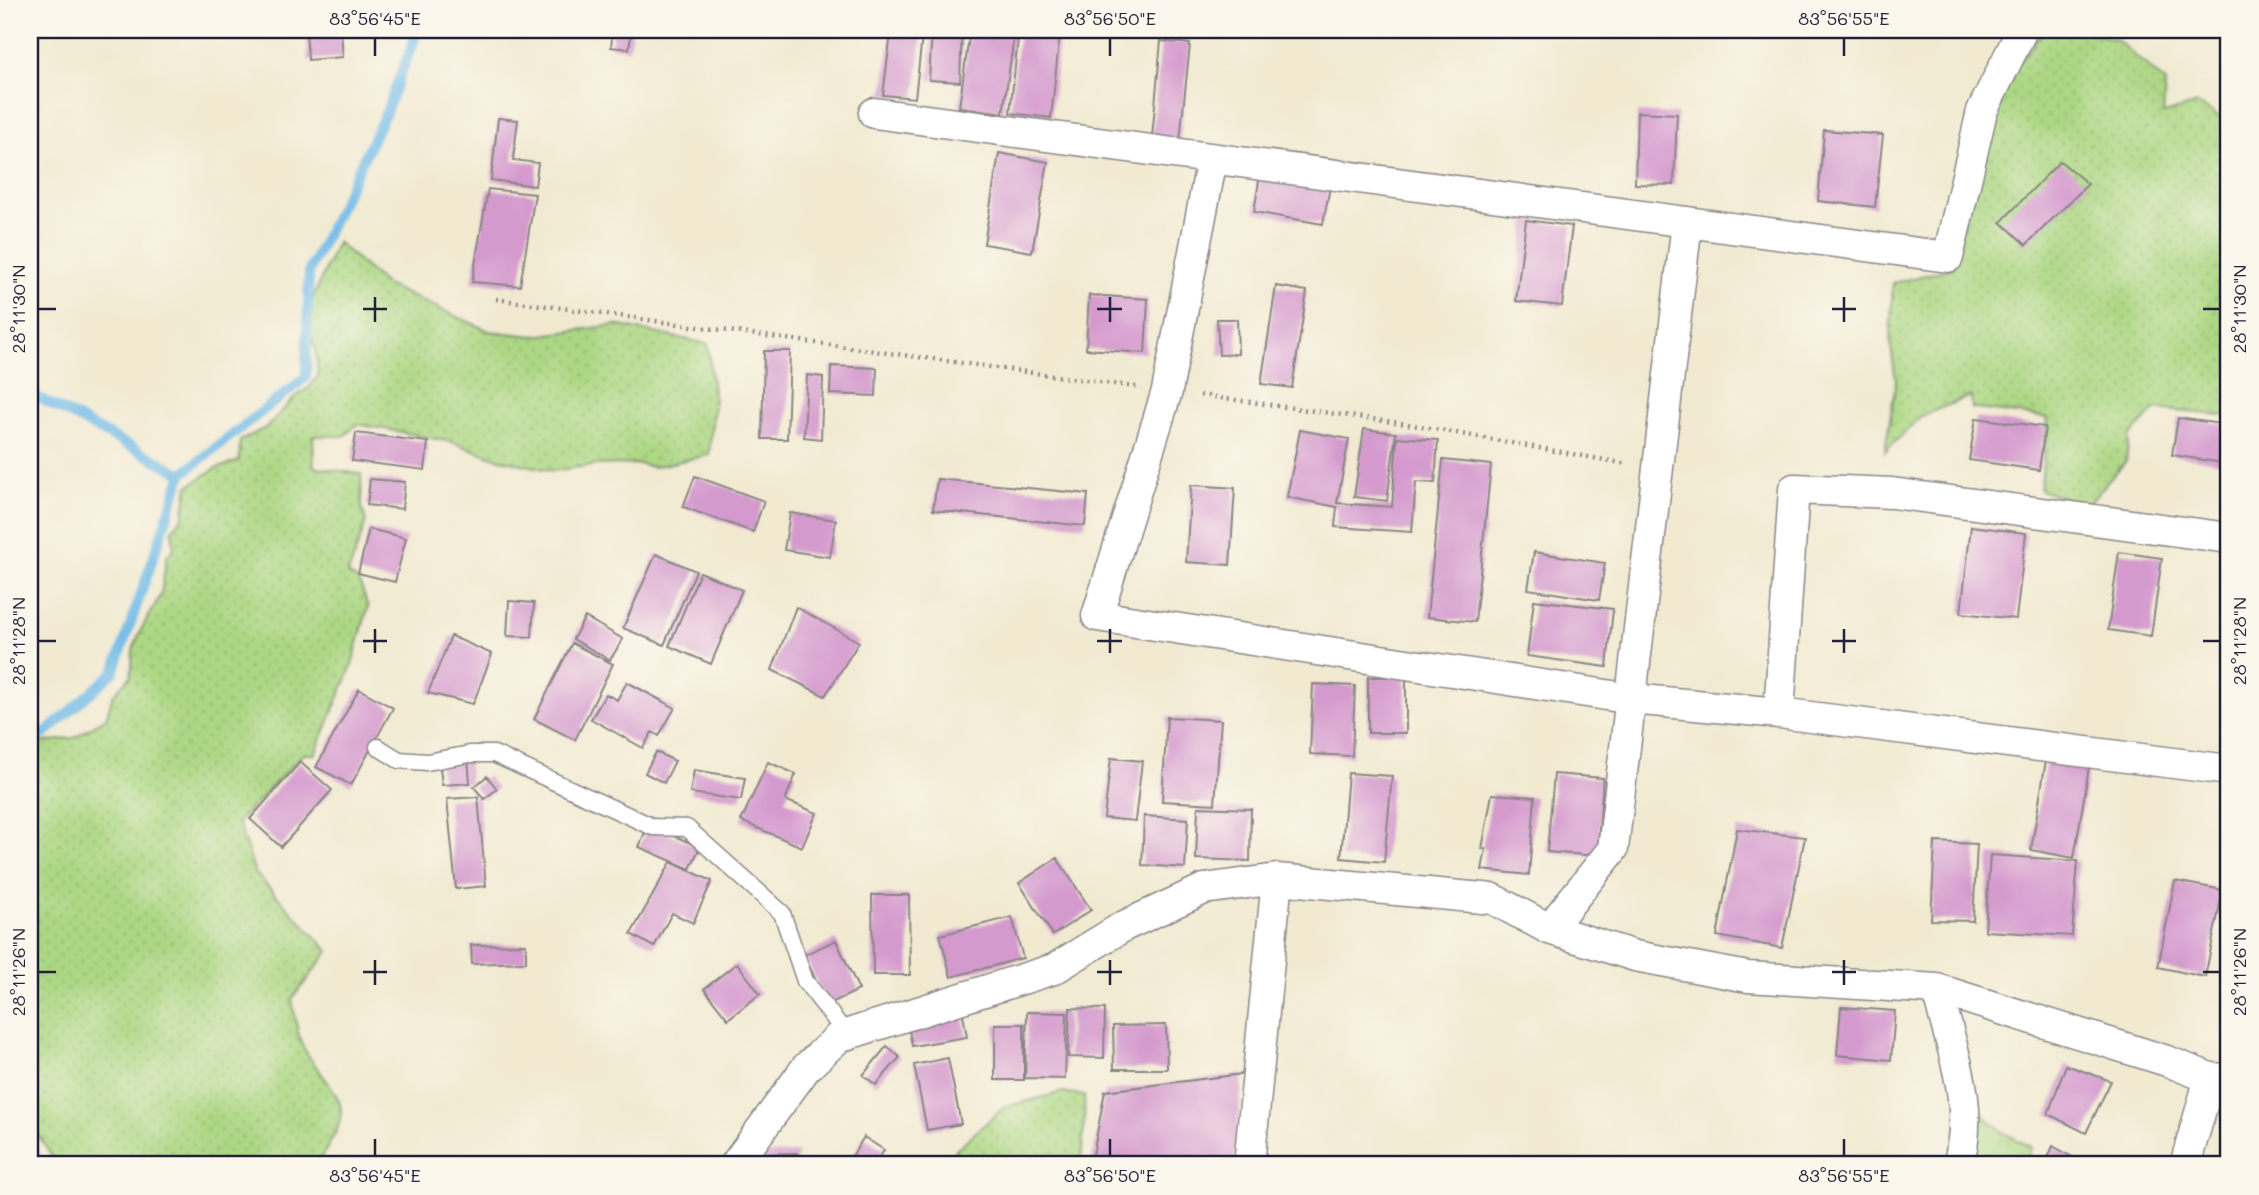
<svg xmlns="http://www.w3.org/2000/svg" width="2259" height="1195" viewBox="0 0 2259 1195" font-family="Mali,sans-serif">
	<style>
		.grass { fill: url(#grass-dots); stroke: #677c5f; stroke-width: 2 }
		.park { fill: url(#park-crowns); stroke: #677c5f; stroke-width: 2 }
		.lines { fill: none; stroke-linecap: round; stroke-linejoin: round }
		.stream { stroke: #6fbae8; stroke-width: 10 }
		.building { fill: #d49ace }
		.lane-casing { stroke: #8a8686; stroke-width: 19 }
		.street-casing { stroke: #8a8686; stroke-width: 33 }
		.path { stroke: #8a8686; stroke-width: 4.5; stroke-dasharray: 2 5; stroke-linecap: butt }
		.lane { stroke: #fff; stroke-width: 16 }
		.street { stroke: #fff; stroke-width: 30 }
		.ticks { fill: none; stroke: #22223b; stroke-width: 2.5 }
		.neatline { fill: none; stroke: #22223b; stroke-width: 2.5 }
		.ticks-label { font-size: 18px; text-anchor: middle; fill: #22223b }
	</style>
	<defs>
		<pattern id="grass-dots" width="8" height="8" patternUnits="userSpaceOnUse" patternTransform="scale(1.75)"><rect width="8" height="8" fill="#acd783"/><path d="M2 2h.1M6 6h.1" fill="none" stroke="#94b872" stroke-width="1.8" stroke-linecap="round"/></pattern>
		<pattern id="park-crowns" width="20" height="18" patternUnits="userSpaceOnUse" patternTransform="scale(1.75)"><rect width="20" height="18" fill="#acd783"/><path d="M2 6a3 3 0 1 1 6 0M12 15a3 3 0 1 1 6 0" fill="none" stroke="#94b872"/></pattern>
	</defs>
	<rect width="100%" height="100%" fill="#fbf7ec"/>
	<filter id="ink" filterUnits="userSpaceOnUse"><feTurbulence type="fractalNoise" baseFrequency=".0143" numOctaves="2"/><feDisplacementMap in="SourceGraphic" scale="14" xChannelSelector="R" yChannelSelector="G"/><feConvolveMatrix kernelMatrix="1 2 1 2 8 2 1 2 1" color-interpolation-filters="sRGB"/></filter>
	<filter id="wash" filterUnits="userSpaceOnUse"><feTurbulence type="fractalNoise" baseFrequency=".00686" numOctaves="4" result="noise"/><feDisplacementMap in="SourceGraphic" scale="28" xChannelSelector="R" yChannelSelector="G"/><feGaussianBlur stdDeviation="1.57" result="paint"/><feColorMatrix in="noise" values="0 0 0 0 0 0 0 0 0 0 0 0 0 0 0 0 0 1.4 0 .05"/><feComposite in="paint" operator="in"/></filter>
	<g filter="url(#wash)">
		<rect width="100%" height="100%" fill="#f1ead1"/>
		<path class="grass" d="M2044,30H2077L2117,40L2165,82L2163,114L2198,104L2229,123V416L2156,409L2129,437L2126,461L2087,505L2040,490L2048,418L1972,408L1971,396L1921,416L1885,452L1896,380L1890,341L1893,283L1953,268L1990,114L2012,71Z
			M337,242L386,285L489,331L534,336L616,325L708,344L714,404L709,455L653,467L639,464L595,465L553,471L496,458L452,442L358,424L344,436H313L314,467L361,474L362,508L366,522L348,574L359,581L368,607L351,668L315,754H303L238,822L255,873L329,951L292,999C295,1013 296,1029 301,1042C308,1062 341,1091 341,1111C341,1131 325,1148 317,1165H57L37,1133L30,1127V744L74,738L106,718L113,695L131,676L133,650L141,630L161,594L167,556L174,549L172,530L183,517L188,486L215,469L239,461L240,441L267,427L296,396L309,388L318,376L316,352L309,329L312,300Z
			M1063,1092L1084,1096C1086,1119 1082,1142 1081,1165H954L955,1150L1005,1107Z"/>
		<path class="park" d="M1963,1096L2004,1133L2031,1147L2026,1165H1980Z"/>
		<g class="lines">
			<path class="stream" d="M30,393L182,474
				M30,733L43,735L114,672L182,474L306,377L309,271L386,112L418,30
				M30,1148L41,1165"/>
		</g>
		<g id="blocks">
			<path class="building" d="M306,30H341L343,57L308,60Z
				M613,30H632L629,49L611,47Z
				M932,30H962L960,82L929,80Z
				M970,30H1015L1003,113L959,107Z
				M1019,30L1060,32L1051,118L1010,113Z
				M891,33L922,37L915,98L883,95Z
				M1161,41L1190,44L1180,140L1152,137Z
				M1637,112L1677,114L1674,185L1635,184Z
				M498,118L518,120L513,160L538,163L535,186L491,180Z
				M1824,130L1883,135L1875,207L1818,201Z
				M999,153L1048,162L1032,252L984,244Z
				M2060,161L2088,184L2026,245L2001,222Z
				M1261,168L1331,181L1323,224L1254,212Z
				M488,189L535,194L520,286L472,282Z
				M1526,220L1572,226L1562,306L1516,301Z
				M1276,286L1307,291L1292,388L1261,384Z
				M1089,295L1148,299L1145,353L1086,349Z
				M1217,319H1237L1238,354L1219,355Z
				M764,351H790L787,439H762Z
				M831,366L877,368L876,396L830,394Z
				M807,375L823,377L821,439L804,437Z
				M1976,418L2045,427L2039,470L1969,460Z
				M2178,418L2229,425V464L2172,455Z
				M1364,429L1396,433L1387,501L1354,497Z
				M1300,430L1349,439L1337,503L1392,507L1397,437L1438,440L1435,483L1416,482L1412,532L1335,527L1337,507L1287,497Z
				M356,433L428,442L425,470L352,461Z
				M1443,460L1491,465L1475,622L1427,617Z
				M695,476L764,501L753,532L683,507Z
				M370,479L405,482L402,509L367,505Z
				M937,479L1088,494L1085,526L933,510Z
				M1191,485L1235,488L1230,565L1186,562Z
				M790,513L836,520L830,557L784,550Z
				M1971,526L2026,533L2016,619L1961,613Z
				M369,529L406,538L395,582L358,573Z
				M1534,552L1605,563L1599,600L1528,589Z
				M2119,552L2162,558L2151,636L2108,630Z
				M656,554L696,571L664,645L623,628Z
				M700,572L742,590L711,664L669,646Z
				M1534,600L1613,609L1607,667L1527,656Z
				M509,601L534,603L532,637L507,636Z
				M796,607L859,642L825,696L772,670Z
				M585,617L623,639L610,660L573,639Z
				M451,636L492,654L473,704L428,693Z
				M572,643L613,664L575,740L534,719Z
				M1368,677H1406V733H1368Z
				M627,682L675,708L659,736L652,732L643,748L591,719L606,694L617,700Z
				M1313,684L1355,686L1352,756L1310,754Z
				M359,689L393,708L351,785L316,767Z
				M1167,717L1221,720L1215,804L1162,801Z
				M656,752L675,761L664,783L645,773Z
				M2047,754L2090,761L2074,858L2031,850Z
				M468,757L470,783L442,785L439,759Z
				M1111,758L1142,761L1135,821L1104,818Z
				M300,762L332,790L281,847L250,819Z
				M768,762L796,774L785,800L817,813L802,847L741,821Z
				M694,770L745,778L741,800L690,793Z
				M1348,773L1392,776L1384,862L1341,858Z
				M1554,774L1603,778L1597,856L1547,852Z
				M487,776L497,789L484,799L474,787Z
				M1492,794L1535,797L1529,875L1482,870L1486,849H1482Z
				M478,797L486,886L456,889L447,799Z
				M1198,807L1251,809L1250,861L1196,859Z
				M1144,816L1188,819L1185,868L1142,865Z
				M648,825L700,847L690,869L639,847Z
				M1737,829L1805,837L1782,948L1717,936Z
				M1935,842L1977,844L1973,921L1931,920Z
				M1990,855L2078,861L2072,936L1985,931Z
				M1057,858L1091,910L1053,935L1019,883Z
				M671,862L712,881L693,923L672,913L654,947L631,934Z
				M2175,881L2223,890L2205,977L2158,967Z
				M872,895H909L910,975H873Z
				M1012,917L1023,958L951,977L940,935Z
				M836,940L859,990L827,1005L804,955Z
				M526,944V962L472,964L471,945Z
				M737,963L760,994L728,1019L704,989Z
				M1841,1007L1895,1011L1891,1060L1837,1055Z
				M1070,1008L1105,1009L1104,1058L1068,1057Z
				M962,1009L967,1037L912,1046L907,1019Z
				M1027,1012L1067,1013L1065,1079L1025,1078Z
				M995,1024H1024V1080H995Z
				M1166,1025L1167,1069H1114L1113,1026Z
				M887,1046L900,1057L876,1085L863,1075Z
				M948,1058L961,1124L927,1130L914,1065Z
				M2066,1065L2111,1081L2086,1133L2048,1114Z
				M1243,1074L1234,1165H1091L1105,1091Z
				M864,1137L884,1150L875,1165H857L849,1161Z
				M2053,1146L2086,1165H2045Z
				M797,1153V1165H749V1154Z"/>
		</g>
	</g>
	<g filter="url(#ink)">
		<use href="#blocks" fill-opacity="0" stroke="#8a8686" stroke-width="2"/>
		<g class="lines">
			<g class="lane-casing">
				<path id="lane" d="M378,747L399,760L427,762L470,754H494L653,827L687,828L782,913L805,981L847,1035"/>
			</g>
			<g class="street-casing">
				<path id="street" d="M874,113L1948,257L1982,111L2022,30
					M1212,159L1167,391L1097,616L1632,699L1779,713L2229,770
					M1779,713L1794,489L1892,493L2229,538
					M1549,929L1613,849L1687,222
					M1937,989C1951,1049 1976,1103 1958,1165
					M735,1165L806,1068L839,1037L1054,969L1124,926L1204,889L1277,879L1493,899L1549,929L1635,956L1748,977L1937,989L2167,1061L2210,1078L2229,1079
					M1249,1165L1277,879
					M2185,1165L2210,1078"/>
			</g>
			<path class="path" d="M496,299L1136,387
				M1200,395L1407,424L1627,464"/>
			<use href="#lane" class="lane"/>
			<use href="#street" class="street"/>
		</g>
	</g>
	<path class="ticks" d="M375,38V56M1110,38V56M1844,38V56M375,297V322M1110,297V322M1844,297V322M38,309H56M363,309H387M1097,309H1122M1832,309H1856M2203,309H2220M375,629V653M1110,629V653M1844,629V653M38,641H56M363,641H387M1097,641H1122M1832,641H1856M2203,641H2220M375,960V985M1110,960V985M1844,960V985M38,972H56M363,972H387M1097,972H1122M1832,972H1856M2203,972H2220M375,1139V1156M1110,1139V1156M1844,1139V1156"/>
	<rect width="2259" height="1195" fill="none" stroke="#fbf7ec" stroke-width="77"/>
	<rect x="38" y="38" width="2182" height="1118" class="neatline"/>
	<g class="ticks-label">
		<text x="375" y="25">83°56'45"E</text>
		<text x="1110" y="25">83°56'50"E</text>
		<text x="1844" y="25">83°56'55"E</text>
		<text transform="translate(19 309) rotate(-90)" y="6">28°11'30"N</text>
		<text transform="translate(2240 309) rotate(-90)" y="6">28°11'30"N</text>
		<text transform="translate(19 641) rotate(-90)" y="6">28°11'28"N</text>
		<text transform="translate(2240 641) rotate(-90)" y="6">28°11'28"N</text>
		<text transform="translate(19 972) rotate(-90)" y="6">28°11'26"N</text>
		<text transform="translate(2240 972) rotate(-90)" y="6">28°11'26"N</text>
		<text x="375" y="1182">83°56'45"E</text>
		<text x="1110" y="1182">83°56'50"E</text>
		<text x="1844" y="1182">83°56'55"E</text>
	</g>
</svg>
